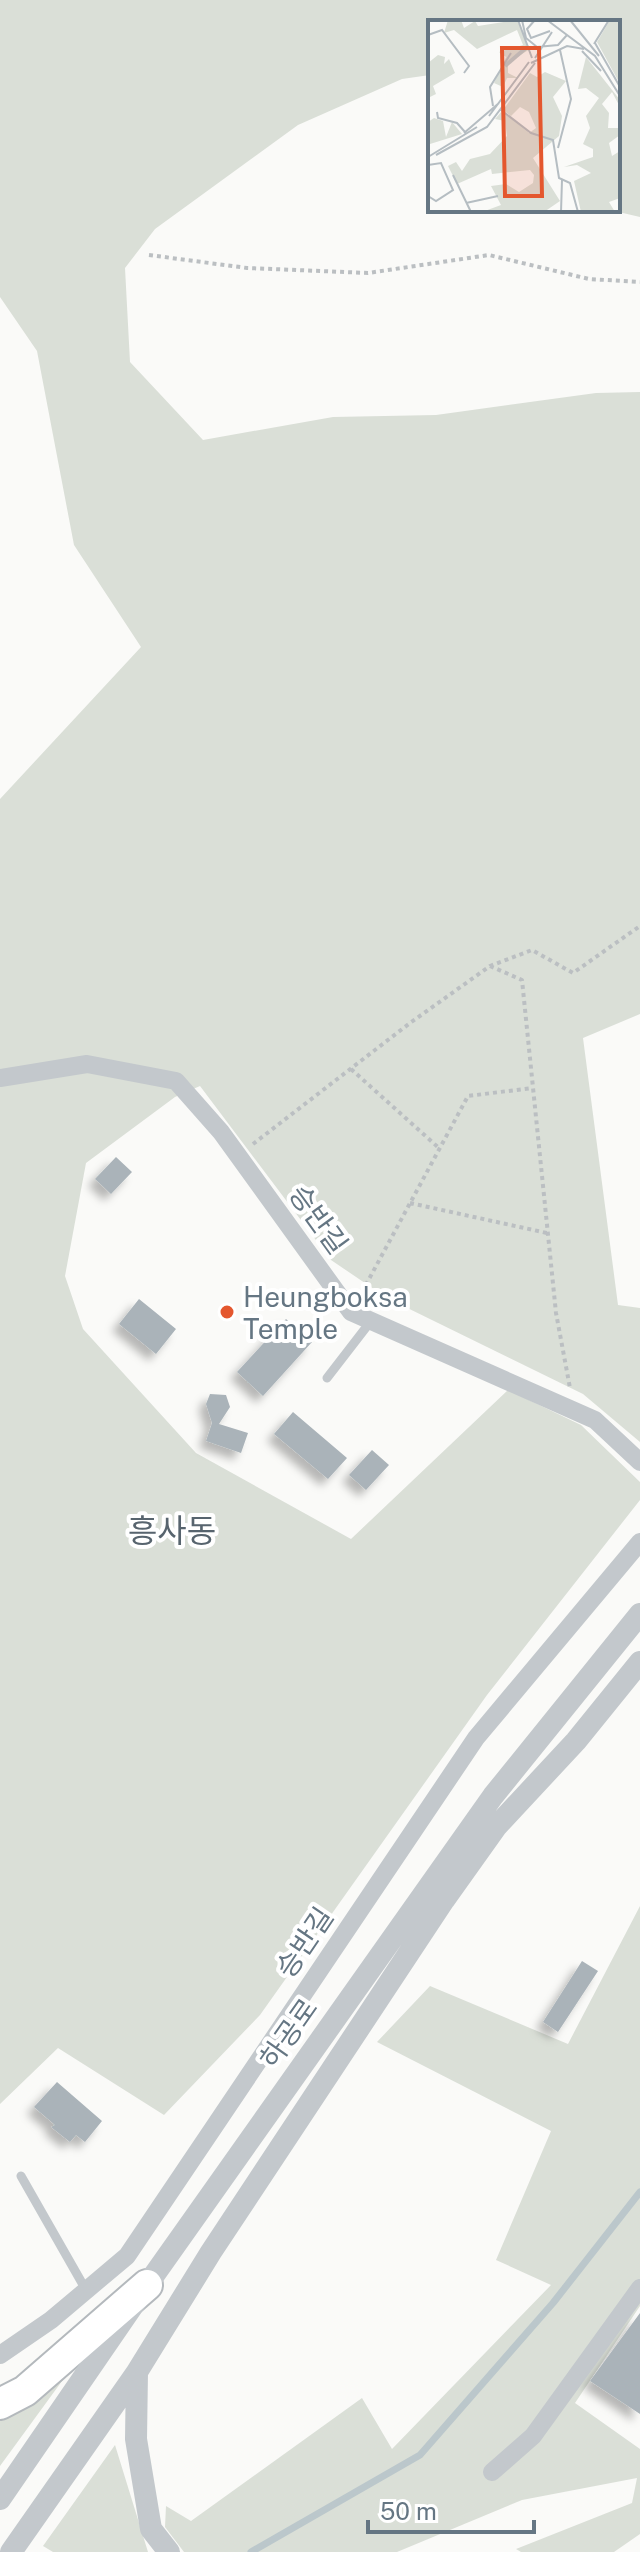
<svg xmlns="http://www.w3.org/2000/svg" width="640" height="2552" viewBox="0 0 640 2552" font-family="'Public Sans','Noto Sans KR',sans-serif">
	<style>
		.green { fill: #dadfd7 }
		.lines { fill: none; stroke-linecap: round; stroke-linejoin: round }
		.stream { stroke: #bbc7cb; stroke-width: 7 }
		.building { fill: #aab3b9; filter: url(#shadow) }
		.trunk-casing { stroke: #b4b9bd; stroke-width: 34 }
		.path { stroke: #bbbfc2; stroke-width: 4; stroke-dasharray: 4 4; stroke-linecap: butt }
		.service { stroke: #c3c8cc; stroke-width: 9 }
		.minor { stroke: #c3c8cc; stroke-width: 18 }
		.tertiary { stroke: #c3c8cc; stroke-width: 22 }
		.trunk { stroke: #fff; stroke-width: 30 }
		.poi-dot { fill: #e4572e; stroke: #fff; stroke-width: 3 }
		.labels { text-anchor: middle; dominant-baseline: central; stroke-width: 8; stroke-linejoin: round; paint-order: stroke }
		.street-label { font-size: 28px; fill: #657683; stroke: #fff }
		.poi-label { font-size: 28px; fill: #657683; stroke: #fff; text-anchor: start }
		.quarter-label { font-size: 32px; fill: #57646e; stroke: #fff }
		.inset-river { fill: none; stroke: #bbc7cb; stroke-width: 4 }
		.inset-road { fill: none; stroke: #b5bdc2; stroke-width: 2 }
		.view { fill: #e4572e; fill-opacity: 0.15; stroke: #e4572e; stroke-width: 4 }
		.inset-edge { fill: none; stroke: #657683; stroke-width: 4 }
	</style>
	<defs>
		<filter id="shadow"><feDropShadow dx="-7" dy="7" stdDeviation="4" flood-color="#0004"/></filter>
	</defs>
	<rect width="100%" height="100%" fill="#fafaf8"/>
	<path class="green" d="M0,0H640V217L610,210H618V22H430V75L402,79L298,125L155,229L125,268L130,362L203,440L333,417L436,415L596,393L640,392V1014L583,1038L618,1305L640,1308V1442L583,1394L387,1298L331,1260L200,1086L175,1097L86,1163L65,1276L83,1329L196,1453L351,1539L508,1390L581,1425L640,1482V1500L487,1695L260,2015L164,2115L58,2048L0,2104V799L141,647L74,545L37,351L0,297Z
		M640,1906V2306L575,2403L640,2449V2534L614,2552H521L516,2549L632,2503L637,2478L522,2500L397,2552H184L165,2527L166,2506L191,2521L362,2398L392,2449L551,2285L496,2260L551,2131L377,2042L430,1986L568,2044Z
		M73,2366L0,2466V2412Z
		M115,2445L148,2552H53L43,2546Z"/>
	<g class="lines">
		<path class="stream" d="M251,2552L420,2455L553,2303L640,2192"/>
	</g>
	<path class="building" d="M116,1157L132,1172L111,1194L95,1179Z
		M139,1299L176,1329L156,1354L119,1324Z
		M286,1319L312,1342L263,1396L237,1372Z
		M210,1394L226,1395L230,1407L219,1424L248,1433L241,1453L206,1441L212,1423L206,1404Z
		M293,1412L347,1458L328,1479L274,1434Z
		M372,1450L389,1465L366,1490L349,1475Z
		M582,1961L598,1971L558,2032L543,2022Z
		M57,2082L102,2121L85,2142L76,2135L70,2142L51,2127L55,2125L34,2107Z
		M640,2313V2414L590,2381Z"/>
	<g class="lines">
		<g class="trunk-casing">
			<path id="trunk" d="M0,2404L25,2391L147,2285"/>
		</g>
		<path class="path" d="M149,255L247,268L368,273L489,255L589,279L640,282
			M490,966L522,980L556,1313L570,1388
			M351,1069L440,1149
			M253,1144L410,1023L490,966L532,950L573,973L640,926
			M410,1203L547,1233
			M362,1292L468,1096L532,1088"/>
		<path class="service" d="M327,1378L371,1321
			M21,2176L86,2290"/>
		<path class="minor" d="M0,1078L87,1064L176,1081L221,1132L351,1312L595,1420L640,1462
			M0,2355L51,2320L127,2256L476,1738L640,1542
			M492,2472L533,2436L640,2288"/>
		<path class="tertiary" d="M137,2372L136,2439L151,2529L169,2552
			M0,2499L147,2285L493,1796L640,1614
			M11,2552L137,2372L211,2252L444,1900L496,1827L576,1741L640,1662"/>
		<use href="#trunk" class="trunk"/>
	</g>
	<circle class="poi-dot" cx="227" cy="1312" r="8"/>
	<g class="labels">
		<g class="street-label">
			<text transform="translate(319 1219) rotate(54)">승반길</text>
			<text transform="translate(304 1942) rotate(-56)">승반길</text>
			<text transform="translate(288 2033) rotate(-55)">하공로</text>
		</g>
		<g class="poi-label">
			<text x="243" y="1296">Heungboksa<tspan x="243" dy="32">Temple</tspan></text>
		</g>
		<g class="quarter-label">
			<text x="172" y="1530">흥사동</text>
		</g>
	</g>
	<g transform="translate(428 20)">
		<rect width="192" height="192" fill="#fafaf8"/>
		<path d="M20,0H33L36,8L47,1L50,6L89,0L102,29L80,43V53L90,58H79L75,67L66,63L78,37L71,32L95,25L89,10L49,29L26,10L16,13ZM182,0H192V64L169,22ZM10,35L17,37L16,44L21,39L27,53L5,66L8,74L0,78V43ZM158,37L192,80V87L184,72L174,84L181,93L180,108H191L192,115L181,123L184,136L192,131V178L181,182L187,192H153L146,161L163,153L149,145L136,147L165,137V129L155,124L162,108L158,96L171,78L158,68L150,69ZM117,52L138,61L125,77L134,96L131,116L105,138L132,181L116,192H54L73,185L63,166L78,164L91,172L105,163L106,155L102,150L64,154L63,149L29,164L20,146L28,142L34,151L42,139L62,134L79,116L77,101L67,99L74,91L101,113L108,108L101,92L92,87L83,96L75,90L102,53L109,57ZM6,98L15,101L18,117L24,102L34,114L2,124L0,102Z" fill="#dadfd7"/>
		<path class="inset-river" d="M77,46L99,27"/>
		<path class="inset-road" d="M90,0L104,38M94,0L98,18L109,27L130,25L139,15M107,0L99,9L103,18L122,11M119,0L167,36L192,76M142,0L171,36M0,15L14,10L41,46L36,53M167,23L192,67M166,24L181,0M154,31L173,51M107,38L124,12M103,43L139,26L156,29M65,86L62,67L83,33M73,90L103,113L125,120L131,158L142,163L150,192M9,92L10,98L29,103L37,112M61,96L101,42M36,113L71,83M130,128L143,79L132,30M8,135L59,107L107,43M0,137L49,107M0,145L13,143L25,170L8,181L0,176M25,155L43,192M38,183L70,176M133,192L134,160"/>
		<path class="view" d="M74,28H111L114,176H77Z"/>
		<rect width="192" height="192" class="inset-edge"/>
	</g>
	<path d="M368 2520v12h166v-12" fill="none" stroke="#657683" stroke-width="4"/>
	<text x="380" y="2520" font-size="24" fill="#657683" stroke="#ffffff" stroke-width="6" paint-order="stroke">50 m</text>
</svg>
